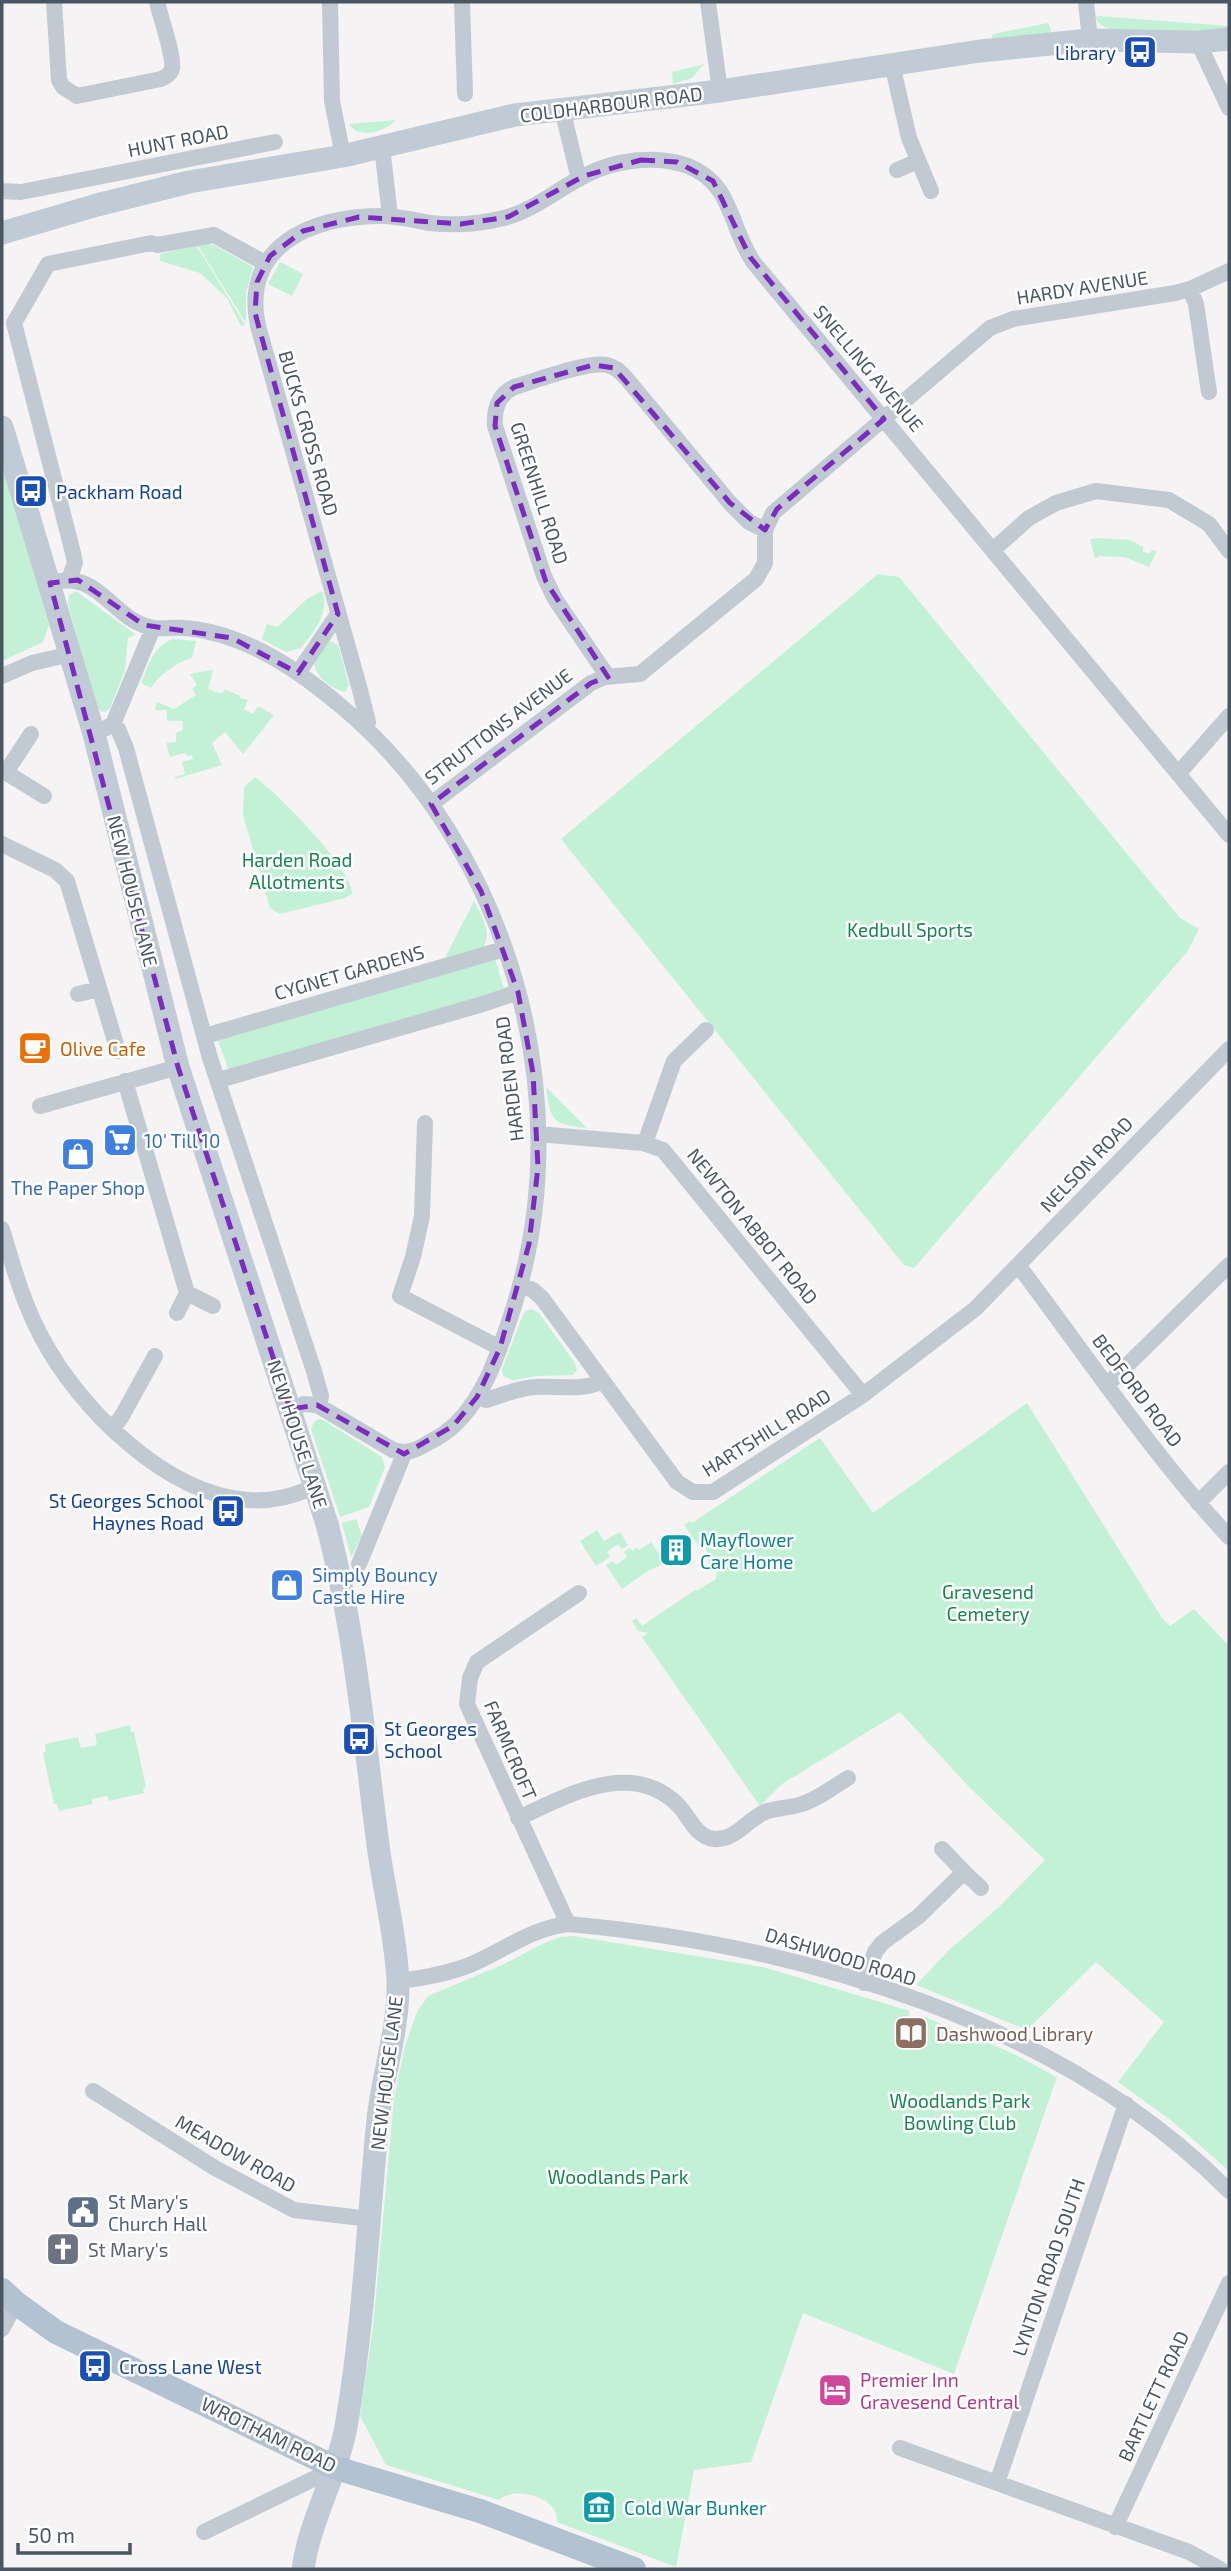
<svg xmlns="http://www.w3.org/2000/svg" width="1231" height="2571" viewBox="0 0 1231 2571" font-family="'Exo 2',sans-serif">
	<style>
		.green { fill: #c3f1d5 }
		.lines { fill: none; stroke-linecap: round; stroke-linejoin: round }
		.street { stroke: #c1cad2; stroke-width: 16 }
		.secondary { stroke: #c1cbd6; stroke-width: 23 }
		.primary { stroke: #b3c2d1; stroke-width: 24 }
		.marked { fill: none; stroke: #7b2cbf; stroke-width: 5; stroke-dasharray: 14 9; stroke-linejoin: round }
		.labels { text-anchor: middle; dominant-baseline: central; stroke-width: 5; stroke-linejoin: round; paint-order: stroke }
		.transit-label { font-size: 19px; fill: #164399; stroke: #fff; text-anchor: start }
		.street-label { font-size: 19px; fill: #4a5661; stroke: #fff }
		.park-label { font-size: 19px; fill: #17864f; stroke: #fff }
		.food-label { font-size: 19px; fill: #c56008; stroke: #fff; text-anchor: start }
		.shop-label { font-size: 19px; fill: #366cbe; stroke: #fff; text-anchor: start }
		.culture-label { font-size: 19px; fill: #0d838f; stroke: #fff; text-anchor: start }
		.education-label { font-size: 19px; fill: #785e54; stroke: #fff; text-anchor: start }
		.service-label { font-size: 19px; fill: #4e5e75; stroke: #fff; text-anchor: start }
		.worship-label { font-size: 19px; fill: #5b616d; stroke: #fff; text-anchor: start }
		.hotel-label { font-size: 19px; fill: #b23c85; stroke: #fff; text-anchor: start }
	</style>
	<rect width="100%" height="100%" fill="#f5f3f3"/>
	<path class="green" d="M1098,16L1229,26V31L1111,29C1103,27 1098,24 1095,17Z
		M1048,23L1052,33L991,39L993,34Z
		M704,64L692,78L673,84L672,72Z
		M396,120C387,131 359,140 349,124Z
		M206,244L214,245L253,267L246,293V323L198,246Z
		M196,246L201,253L245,325L241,326L227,298L200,273L160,261V254Z
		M280,262L303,274L292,296L268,284Z
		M2,462L49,625L43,642L2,661Z
		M1096,538L1130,540L1143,547V552L1149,554L1152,550L1157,551L1149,567L1124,557L1099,556L1095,559L1090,539Z
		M878,574L899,577L1180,918L1199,929L1187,952L914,1268L904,1265L561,839Z
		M76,591L136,635L128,638L125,670L110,708L105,712L100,711L96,705L68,604L69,595Z
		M322,591C330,614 314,631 301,648L286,652L262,639L267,624L277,627L307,599Z
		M173,639L196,641L192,658C177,662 159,675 151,688L141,683C149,665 153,646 173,639Z
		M331,641L338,645L349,685L345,692C335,691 311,674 315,662C317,655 324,648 328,642Z
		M211,670L213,671L208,689L222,694L225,689L240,696V698L248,700L244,709L253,714L258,706L274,715L243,754L225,732L212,743L222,765L175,779V777L185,774L182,762L193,759L192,755L187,756L185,753L170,757L166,743L176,742V733L183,730V721H167V710H155L157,702L174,709L196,695L192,689L197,685L190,674Z
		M255,777C276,792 354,870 352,894L345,898L280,914L270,908L243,815L244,787Z
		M474,901C481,916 493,933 483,947L445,958Z
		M492,959L496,961L504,989L500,994L229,1071L216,1035Z
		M546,1087L587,1128C553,1125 550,1121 546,1087Z
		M531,1309L539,1313L575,1363L577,1370L573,1375L537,1376L513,1380L503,1376L502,1369L522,1317L526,1311Z
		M1027,1403L1162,1618L1170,1626L1194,1609L1229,1646V2171L1172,2121L1118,2082L1164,2022L1096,1962L1027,2030L916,1985L950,1949L999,1907L1045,1860L969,1787L900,1712L782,1784L760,1806L642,1637L648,1633L638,1631L632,1621L636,1618L642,1626L695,1590H698L716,1579L718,1567L725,1561L720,1557L714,1561L702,1545L699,1546L684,1525L690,1521L692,1523L820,1438L873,1513Z
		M318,1419L323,1420L382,1457L385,1467L369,1507L340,1517L311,1429L314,1422Z
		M356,1519L362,1536L351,1557L342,1523Z
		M597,1530L604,1541L620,1532L628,1545L622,1549L618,1544L607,1552L610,1557L596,1566L580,1541Z
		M651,1542L665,1563L648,1571L622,1589L606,1565L613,1561L616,1565L627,1557L624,1552L630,1548L632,1551L637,1548L639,1550Z
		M130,1725L131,1732H134L146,1787L143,1788L144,1793L109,1801L107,1796L92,1799V1804L59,1811L57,1804H54L43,1753L46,1752L45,1744L78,1737L81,1748L97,1745L95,1734Z
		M573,1936L763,1967L910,2011L900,2044L913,2048L925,2017L1012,2053L1057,2077L954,2374L803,2313L751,2462L694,2470L676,2567L557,2522C560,2498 515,2485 499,2500L386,2465L360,2416L373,2327L394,2099L405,2046L417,2012L428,1996L504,1964L542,1944L560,1937Z"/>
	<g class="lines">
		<path class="street" d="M54,2L59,80L63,87L77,96L161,79C166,77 171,74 172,68C174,55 160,16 157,2
			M330,2L332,101L343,156
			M462,2L465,94
			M708,2L720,91
			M1086,2L1090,40
			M1198,42L1229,108
			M892,64L909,138L931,191
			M562,109L579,179
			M382,147L390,216
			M897,170L918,161
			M2,191L21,192L275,142
			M1190,289L1196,304L1209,392
			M993,550L1029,518L1056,503L1096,491L1169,500L1209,524L1229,551
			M69,579L75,563L73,553L14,323L48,264L151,243L157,245L214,235L265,263
			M50,583C101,568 111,621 154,628C164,629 174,627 184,628C202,629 220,634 236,640C276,655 310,680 342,707C509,847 580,1098 514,1306C499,1352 481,1413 437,1438C421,1446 412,1456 393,1450L317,1405L304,1404L290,1409
			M298,673L338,614
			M2,676L32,663L71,654
			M608,677L555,599L544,576L495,426C494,409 498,395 514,387C535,381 587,361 607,365C616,367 620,372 626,378L730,503L749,522L765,530
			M113,724L118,729L126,748L210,1058L314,1371L321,1396L319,1406
			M106,728L113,724L153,628
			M366,728L368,722L360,690L258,326C241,246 311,217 378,216C396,215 413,220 430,223C456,226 480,224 504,218C535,210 556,190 584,176C614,160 656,154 688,166C734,184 729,228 754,263L1229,835
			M2,770L44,796
			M6,772L31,734
			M1178,774L1229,716
			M431,804L591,683L605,677L640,674L756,579L765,563V530L773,513L990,328L1013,319L1175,293L1190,289L1229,271
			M2,844L55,870L67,881L118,1051
			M78,994L99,989
			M205,1036L504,949
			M219,1080L483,1004L518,992
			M125,1081L187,1293L213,1306
			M40,1106L178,1067
			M425,1123L422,1216L413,1257L400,1296L500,1348
			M538,1134L643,1143L663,1150L863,1395
			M645,1143L674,1061L706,1030
			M2,1229C13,1266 23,1303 42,1338C79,1408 165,1494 248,1500C272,1502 292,1496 315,1487
			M1018,1265C1087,1356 1151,1453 1229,1537
			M520,1285L533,1290L542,1298L677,1482L693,1492H713L863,1395L975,1309L1229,1049
			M177,1313L187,1293
			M1107,1385L1229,1265
			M477,1397L486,1400C503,1395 518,1388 535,1387C558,1385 582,1392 602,1381
			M112,1429L122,1416L155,1356
			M1198,1503L1229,1472
			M359,1564L404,1454
			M518,1818C567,1796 633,1757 680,1807C690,1819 697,1837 714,1839C735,1841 748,1819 765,1812C776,1808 790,1808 802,1804C818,1799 833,1787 848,1778
			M942,1849L964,1872
			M568,1924L467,1704L470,1678L477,1662L579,1593
			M398,1981C424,1978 448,1974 472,1964C504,1950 533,1928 568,1924C801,1945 1061,2021 1229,2191
			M864,1983L875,1952L882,1943L919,1916L964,1872L981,1888
			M93,2091L215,2168L294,2210L370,2219
			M2,2329L16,2303
			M900,2448L1189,2552L1220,2569
			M997,2483L1126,2104
			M1115,2527L1229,2283
			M204,2532L336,2468"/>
		<path class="secondary" d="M2,233L97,205L189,182L343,156L515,115L720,91L980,51L1090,40L1198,42L1229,39
			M2,427L94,734L178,1067L327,1524C355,1630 364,1737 378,1845C384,1891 396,1935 398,1982C399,2028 383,2074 378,2119C368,2220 364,2321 347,2421C339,2472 310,2518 303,2569"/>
		<path class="primary" d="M2,2290L16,2303L56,2332L336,2468L480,2511L634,2569"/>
	</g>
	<path class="marked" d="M641,160L677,162L713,181L750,257L884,419L777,509L765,530L730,503L614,368L593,365L514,387L497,403L495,426L546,582L608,677L591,683L431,804L481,891L518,992L533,1073L538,1167L529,1244L500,1348L477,1397L453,1426L404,1454L317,1405L290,1409L178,1067L50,583L78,580L144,625L232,638L298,673L338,614L255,313L257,282L270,256L303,231L359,217L461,224L508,217L584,176Z"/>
	<defs>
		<g id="bus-square" transform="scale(1.75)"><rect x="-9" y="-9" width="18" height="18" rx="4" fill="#1a4fb4" stroke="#fff"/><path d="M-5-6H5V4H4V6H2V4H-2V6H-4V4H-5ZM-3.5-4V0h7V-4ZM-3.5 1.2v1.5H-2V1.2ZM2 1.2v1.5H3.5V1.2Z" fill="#fff"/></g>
		<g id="cafe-square" transform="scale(1.75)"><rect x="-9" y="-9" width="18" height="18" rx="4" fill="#e8710a" stroke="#fff"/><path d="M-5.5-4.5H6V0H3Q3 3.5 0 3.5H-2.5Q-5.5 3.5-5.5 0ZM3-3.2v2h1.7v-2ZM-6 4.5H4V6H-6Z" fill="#fff"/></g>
		<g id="supermarket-square" transform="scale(1.75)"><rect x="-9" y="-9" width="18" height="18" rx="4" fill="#3f7fe0" stroke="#fff"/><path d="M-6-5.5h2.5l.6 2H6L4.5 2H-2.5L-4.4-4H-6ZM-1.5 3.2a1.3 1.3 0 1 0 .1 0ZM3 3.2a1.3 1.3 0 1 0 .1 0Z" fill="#fff"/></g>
		<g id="shop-square" transform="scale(1.75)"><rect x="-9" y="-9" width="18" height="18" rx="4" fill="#3f7fe0" stroke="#fff"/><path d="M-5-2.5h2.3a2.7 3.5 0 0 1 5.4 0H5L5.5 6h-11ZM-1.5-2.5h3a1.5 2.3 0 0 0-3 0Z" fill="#fff"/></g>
		<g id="building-square" transform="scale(1.75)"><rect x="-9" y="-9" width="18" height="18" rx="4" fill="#0f9aa8" stroke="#fff"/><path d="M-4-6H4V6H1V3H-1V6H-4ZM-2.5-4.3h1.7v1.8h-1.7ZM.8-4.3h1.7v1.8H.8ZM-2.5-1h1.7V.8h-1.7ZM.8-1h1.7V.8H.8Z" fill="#fff"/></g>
		<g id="library-square" transform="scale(1.75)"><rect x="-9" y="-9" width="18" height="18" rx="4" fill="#8d6e63" stroke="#fff"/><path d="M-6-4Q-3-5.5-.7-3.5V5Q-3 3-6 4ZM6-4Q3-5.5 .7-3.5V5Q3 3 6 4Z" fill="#fff"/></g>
		<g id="civic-square" transform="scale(1.75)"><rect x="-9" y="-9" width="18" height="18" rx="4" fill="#5c6f8a" stroke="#fff"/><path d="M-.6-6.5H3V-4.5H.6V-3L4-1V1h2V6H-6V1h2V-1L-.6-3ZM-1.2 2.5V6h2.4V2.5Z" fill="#fff"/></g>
		<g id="church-square" transform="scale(1.75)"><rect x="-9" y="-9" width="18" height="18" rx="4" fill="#6b7280" stroke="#fff"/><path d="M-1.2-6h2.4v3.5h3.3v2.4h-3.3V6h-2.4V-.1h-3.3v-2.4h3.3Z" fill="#fff"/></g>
		<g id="hotel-square" transform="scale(1.75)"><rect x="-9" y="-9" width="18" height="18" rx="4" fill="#d1479c" stroke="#fff"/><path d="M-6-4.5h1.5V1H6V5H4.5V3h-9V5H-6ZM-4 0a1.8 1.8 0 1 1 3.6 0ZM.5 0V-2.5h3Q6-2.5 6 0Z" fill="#fff"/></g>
		<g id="museum-square" transform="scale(1.75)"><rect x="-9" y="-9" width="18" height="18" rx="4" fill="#0f9aa8" stroke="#fff"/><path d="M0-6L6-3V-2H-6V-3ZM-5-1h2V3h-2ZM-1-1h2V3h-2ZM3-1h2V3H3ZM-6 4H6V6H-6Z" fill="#fff"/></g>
	</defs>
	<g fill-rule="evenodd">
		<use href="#bus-square" x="1140" y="52"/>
		<use href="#bus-square" x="31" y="491"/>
		<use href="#cafe-square" x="35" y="1048"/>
		<use href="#supermarket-square" x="120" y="1140"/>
		<use href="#shop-square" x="78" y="1154"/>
		<use href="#bus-square" x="228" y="1511"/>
		<use href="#building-square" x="676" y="1550"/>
		<use href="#shop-square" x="287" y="1585"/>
		<use href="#bus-square" x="359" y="1739"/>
		<use href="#library-square" x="911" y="2033"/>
		<use href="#civic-square" x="83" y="2212"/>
		<use href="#church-square" x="63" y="2249"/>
		<use href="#bus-square" x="95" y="2366"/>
		<use href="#hotel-square" x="835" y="2390"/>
		<use href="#museum-square" x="599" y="2507"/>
	</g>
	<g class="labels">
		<g class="transit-label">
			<text x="1116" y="52" text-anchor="end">Library</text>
			<text x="56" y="491">Packham Road</text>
			<text x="204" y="1500" text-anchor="end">St Georges School<tspan x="204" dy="22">Haynes Road</tspan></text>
			<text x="384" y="1728">St Georges<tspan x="384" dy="22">School</tspan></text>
			<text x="119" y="2366">Cross Lane West</text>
		</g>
		<g class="street-label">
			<text transform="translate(611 104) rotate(-7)">COLDHARBOUR ROAD</text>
			<text transform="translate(178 140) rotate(-11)">HUNT ROAD</text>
			<text transform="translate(1082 287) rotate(-9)">HARDY AVENUE</text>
			<text transform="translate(869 368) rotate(50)">SNELLING AVENUE</text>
			<text transform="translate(309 433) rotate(74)">BUCKS CROSS ROAD</text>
			<text transform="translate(540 493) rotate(72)">GREENHILL ROAD</text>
			<text transform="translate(498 726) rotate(-37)">STRUTTONS AVENUE</text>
			<text transform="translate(133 891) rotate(76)">NEW HOUSE LANE</text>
			<text transform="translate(349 972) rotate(-16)">CYGNET GARDENS</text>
			<text transform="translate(509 1079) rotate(-97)">HARDEN ROAD</text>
			<text transform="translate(1086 1164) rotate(-46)">NELSON ROAD</text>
			<text transform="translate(753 1226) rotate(51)">NEWTON ABBOT ROAD</text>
			<text transform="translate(1138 1390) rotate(53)">BEDFORD ROAD</text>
			<text transform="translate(766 1432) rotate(-32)">HARTSHILL ROAD</text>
			<text transform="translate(298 1434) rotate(72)">NEW HOUSE LANE</text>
			<text transform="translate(511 1750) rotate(67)">FARMCROFT</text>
			<text transform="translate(841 1956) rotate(17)">DASHWOOD ROAD</text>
			<text transform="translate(386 2073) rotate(-83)">NEW HOUSE LANE</text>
			<text transform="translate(236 2153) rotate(30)">MEADOW ROAD</text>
			<text transform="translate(1048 2267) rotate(-71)">LYNTON ROAD SOUTH</text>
			<text transform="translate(1153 2396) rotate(-65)">BARTLETT ROAD</text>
			<text transform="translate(269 2434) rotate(26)">WROTHAM ROAD</text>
		</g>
		<g class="park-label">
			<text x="297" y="859">Harden Road<tspan x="297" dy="22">Allotments</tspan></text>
			<text x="910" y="929">Kedbull Sports</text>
			<text x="988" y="1591">Gravesend<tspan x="988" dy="22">Cemetery</tspan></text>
			<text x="960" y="2100">Woodlands Park<tspan x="960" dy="22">Bowling Club</tspan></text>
			<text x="618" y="2176">Woodlands Park</text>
		</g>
		<g class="food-label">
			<text x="60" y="1048">Olive Cafe</text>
		</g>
		<g class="shop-label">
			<text x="144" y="1140">10' Till 10</text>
			<text x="78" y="1187" text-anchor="middle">The Paper Shop</text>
			<text x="312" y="1574">Simply Bouncy<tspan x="312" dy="22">Castle Hire</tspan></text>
		</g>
		<g class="culture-label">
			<text x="700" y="1539">Mayflower<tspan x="700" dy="22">Care Home</tspan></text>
			<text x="624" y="2507">Cold War Bunker</text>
		</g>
		<g class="education-label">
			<text x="936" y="2033">Dashwood Library</text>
		</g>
		<g class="service-label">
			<text x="108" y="2201">St Mary's<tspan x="108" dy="22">Church Hall</tspan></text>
		</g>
		<g class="worship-label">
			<text x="88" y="2249">St Mary's</text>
		</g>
		<g class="hotel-label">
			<text x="860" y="2379">Premier Inn<tspan x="860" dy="22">Gravesend Central</tspan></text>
		</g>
	</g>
	<rect width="1231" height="2571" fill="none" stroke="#4a5661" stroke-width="7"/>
	<path d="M18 2543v10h112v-10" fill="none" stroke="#4a5661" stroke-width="3.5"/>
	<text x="28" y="2543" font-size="21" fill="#4a5661" stroke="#ffffff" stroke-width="5" paint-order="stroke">50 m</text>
</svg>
